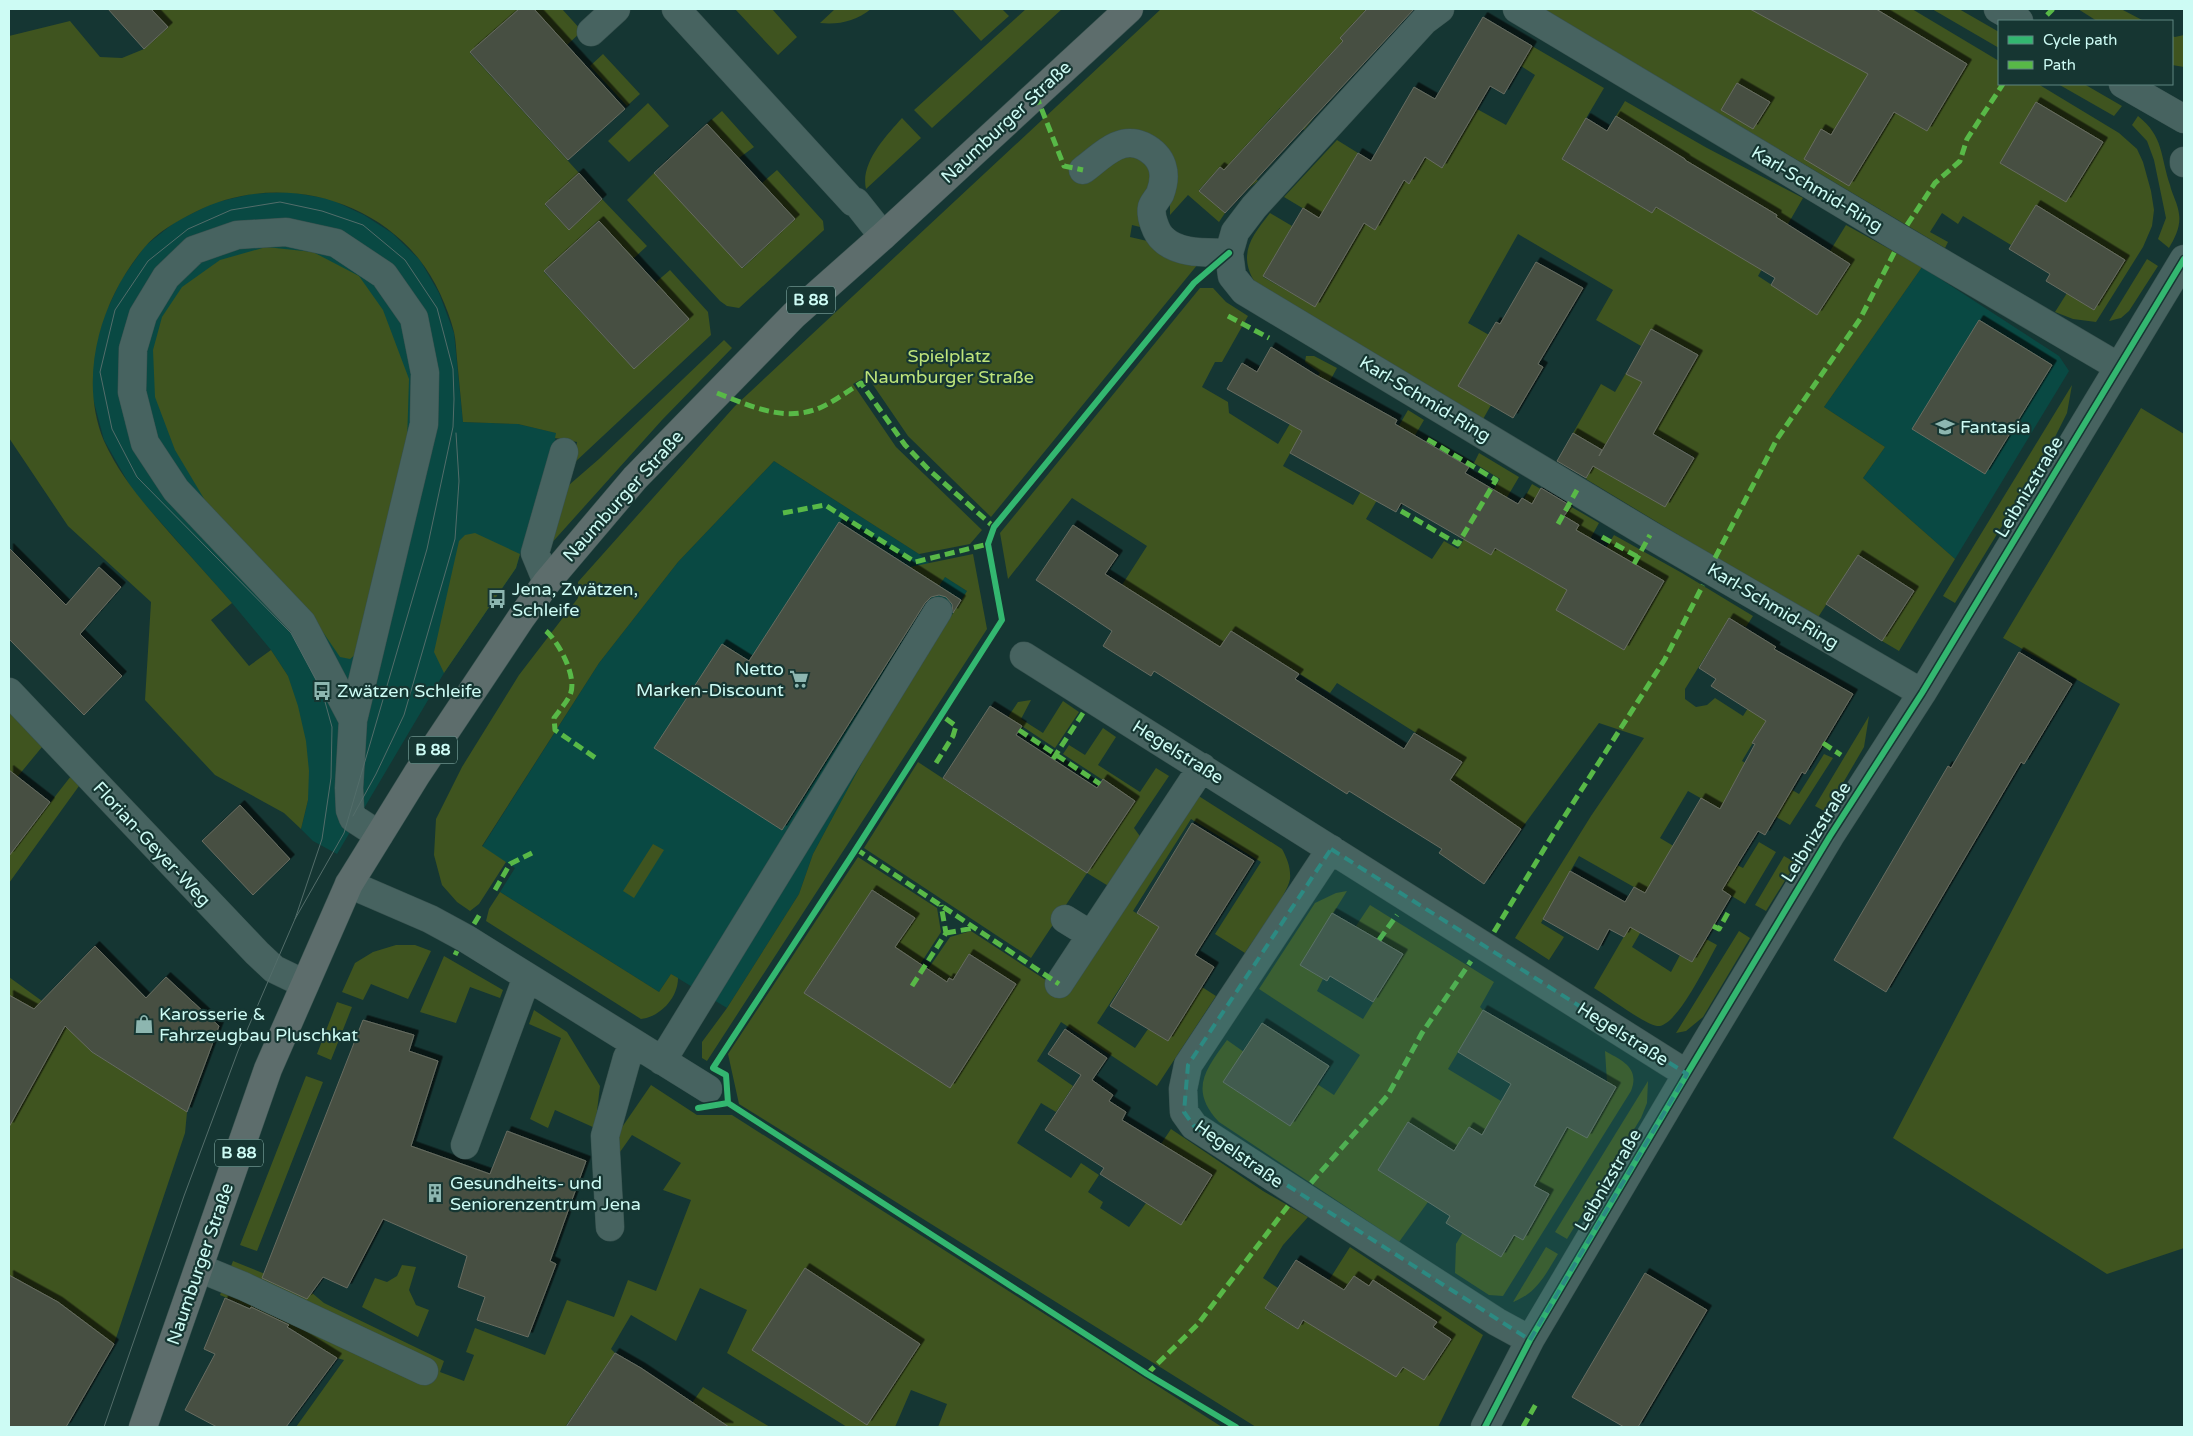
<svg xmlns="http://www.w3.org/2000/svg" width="2193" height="1436" viewBox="0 0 2193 1436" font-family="'Varela Round',sans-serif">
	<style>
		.built { fill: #094943 }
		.green { fill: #3f541f }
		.building { fill: #474f43; stroke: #676c60; filter: url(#shadow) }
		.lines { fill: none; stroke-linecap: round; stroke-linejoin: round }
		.minor-casing { stroke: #38524f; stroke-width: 29 }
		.major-casing { stroke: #38524f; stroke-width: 29 }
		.minor { stroke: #476360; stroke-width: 28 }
		.major { stroke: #5d6d6c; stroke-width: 28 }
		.tram { stroke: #536d6a; stroke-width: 1 }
		.quiet { stroke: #58b947; stroke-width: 5; stroke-dasharray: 10 5; stroke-linecap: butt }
		.cycleway-casing { stroke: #163632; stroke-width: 9 }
		.cycleway { stroke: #33b770; stroke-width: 6 }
		.marked { fill: #2c8a82; fill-opacity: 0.2; stroke: #2c8a82; stroke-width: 4; stroke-dasharray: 10 6; stroke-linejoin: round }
		.labels { text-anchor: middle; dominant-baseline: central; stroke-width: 4.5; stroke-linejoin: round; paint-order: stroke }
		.shield { fill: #163632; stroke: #96c0ba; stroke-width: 1 }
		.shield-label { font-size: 16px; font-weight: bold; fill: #cdfbf4 }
		.street-label { font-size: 18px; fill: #cdfbf4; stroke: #163632 }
		.park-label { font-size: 18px; fill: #bee47a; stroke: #163632 }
		.poi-label { font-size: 18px; fill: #cdfbf4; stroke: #163632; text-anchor: start }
	</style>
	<defs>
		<filter id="shadow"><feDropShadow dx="4.5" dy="-4.5" stdDeviation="0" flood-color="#0009"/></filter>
	</defs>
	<rect width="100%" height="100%" fill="#153633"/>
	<path class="built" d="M289,192L330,199L364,215L392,233L420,260L439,293L454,333L463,422L518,424L557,433L533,525L520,554L516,568L444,673L337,854L313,841L301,829L308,800L288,676L271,650L232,603L133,491L104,440L92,395L93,355L104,316L121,280L145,246L175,222L213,203L251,194Z
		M1922,267L2059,356L2069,371L1955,559L1863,478L1885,447L1824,407Z
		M774,461L919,554L945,577L967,591L880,729L813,854L799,894L727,1008L671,974L659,992L500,892L515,868L482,847L599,663L678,562Z"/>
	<path class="green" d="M151,9H519L470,53L579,173L545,205L569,230L602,199L647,246L633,259L598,221L544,272L634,369L688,319L655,283L670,270L708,312L711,335L573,464L577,442L555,438L556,433L518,424L463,422C461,401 459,380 457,359C456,350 456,341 454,332C448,308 435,279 419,259C365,193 271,174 195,212C177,221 157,232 144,248C123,273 107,304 99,335C90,370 90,407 104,441C121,479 148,508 175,539C194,560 213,581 232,603L211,620L249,666L271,650L288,676L298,706L306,741L309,771L308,800L301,829L284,813L215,775L145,700L151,602L68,526L9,438V36L70,21L100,57L122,58L144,49L168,27Z
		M534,9H562L582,31L567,45Z
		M735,9H772L797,37L778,55Z
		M835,9H871C856,21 839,25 820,23Z
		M952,9H1002L1009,16L981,41Z
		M1026,9H1062L932,128L914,110Z
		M1161,9H1367L1340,38L1364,62L1356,72L1333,52L1289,99L1312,120L1304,130L1280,108L1234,159L1258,181L1246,190L1220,167L1199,190L1225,213L1219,222L1188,195L1170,215V168L1158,148L1139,136L1114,137L1073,168L1084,181L1115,153L1132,150L1149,157L1156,172L1154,187L1145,207L1148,229L1132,225L1130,237L1156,243L1171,254L1198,264L991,517L908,436L867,376L853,384L896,447L982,530L970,544L919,554L774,461L678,562L599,663L482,846L506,862L479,904L470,911L457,902L442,885L434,855L436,819L462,767L519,675L578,598V582L735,406Z
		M1543,9H1912L1999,61V84H2038L2119,133L2137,149L2143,162L2151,191L2154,210L2152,226L2143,247L2096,322L2073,319L2055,312L2067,293L2094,310L2125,260L2039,240L2022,228L2011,245L1963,216L1958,224L1942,213L1930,232L1948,242L1945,248Z
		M1932,9H1959L1999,32V48Z
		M2078,9H2121L2144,21H2097Z
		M2184,35V67L2172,65V36L2175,37Z
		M1532,46L1604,88L1562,159L1652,213L1685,159L1616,116L1625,101L1707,148L1803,198L1758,276L1817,314L1850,264L1830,251L1846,225L1922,267L1824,407L1885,447L1863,478L1955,559L1899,651L1882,641L1914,591L1858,555L1817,619L1586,479L1593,466L1665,507L1694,457L1623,416L1603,450L1573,433L1601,384L1615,392L1626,373L1673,399L1698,355L1652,329L1641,346L1596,320L1613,290L1518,234L1468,323L1489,335L1459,386L1491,405L1482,421L1254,281C1238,253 1252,236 1270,213L1292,226L1263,277L1315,306L1354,239L1284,197L1337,140L1358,153L1329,202L1375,229L1404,180L1409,183L1425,157L1443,167L1477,109L1506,125L1535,75L1521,66Z
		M603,54L640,94L627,106L590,66Z
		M2058,84H2084L2122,106L2114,116Z
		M648,103L669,126L629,162L608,141Z
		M722,111L754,147L739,158L707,124Z
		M2138,116C2164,137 2160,155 2170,185C2172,194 2178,204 2179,214C2181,226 2175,238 2169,248L2158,239L2166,218L2154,160L2147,141L2132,125Z
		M902,118L921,138L866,189C860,163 886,136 902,118Z
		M777,170L823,221L824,230L739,308L727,306L720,301L627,200L654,173L743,268L795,219L762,183Z
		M266,247L313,252L359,276L383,310L409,379L407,443L357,653L350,659L340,657L307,609L209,507L175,450L155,397L153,350L162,317L182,287L220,260Z
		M2147,259L2158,266L2129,311L2121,318L2109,321Z
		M1200,288H1213L1226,302L1248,316L1222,362H1215L1202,387L1228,402L1229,413L1278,444L1320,373L1305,362L1306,356H1314L1337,368L1283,466L1353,505L1408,410L1424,420L1366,519L1432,559L1444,541L1458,549L1500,479L1474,463L1479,453L1519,477L1478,547L1495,548L1548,579L1579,525L1552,509L1549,514L1524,499L1532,484L1599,523L1571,573L1567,616L1624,649L1664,582L1606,548L1614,535L1682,573L1753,616L1746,627L1729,618L1685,689V699L1696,707L1707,705L1715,698L1743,716L1755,697L1778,701L1742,761L1799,794L1824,754L1833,758L1790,825L1730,790L1720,809L1688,791L1660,838L1729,879L1737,865L1743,868L1759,842L1776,852L1745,904L1670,859L1665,890L1632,947L1671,972L1680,955L1692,962L1706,939L1717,945C1708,961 1676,1029 1657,1026C1642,1023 1609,997 1594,988L1648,895L1579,856L1541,923L1564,937L1549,960L1515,938L1591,816L1644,738L1599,723L1521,829L1450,781L1462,762L1337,683L1330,693L1231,631L1220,648L1122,585L1147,546L1072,498L1008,579L1000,533Z
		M724,340L732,348L662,420L549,546L569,485L599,459Z
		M2072,385L2067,413L2049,449L1955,603L1943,596Z
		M2141,408L2184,434V1248L2107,1274L1893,1138L2120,704L2003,638Z
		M475,533L520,554L516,568L444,673L434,652L459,541L465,535Z
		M973,554L987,629L707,1061L702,1058V1042L727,1008L799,894L813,854L880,729L967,591L945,577L939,586L910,567Z
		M1031,700L1021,719L1043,733L1063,701L1079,712L1055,748L1008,717L1018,702Z
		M9,712L42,747L9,787Z
		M1869,716L1864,747L1826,812L1815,806Z
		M1103,728L1116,737L1098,765L1140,792L1156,768L1169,776L1134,828L1142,839L1110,887L1087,873L1031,958L864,848L918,762L1087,873L1135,801L1063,754L1069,745L1085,755Z
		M71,776L79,786L9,883V831L21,840Z
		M1194,793L1282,849C1287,858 1291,868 1290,879C1287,896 1255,937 1245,953L1215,934L1261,862L1191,819L1133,911L1182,941L1157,931L1097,1023L1135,1048L1148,1029L1168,1041L1202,987L1216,996L1157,1086L1061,1022L1037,1061L1073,1086L1056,1112L1041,1103L1017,1143L1071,1178L1081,1163L1099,1175L1088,1192L1103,1202L1100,1208L1129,1227L1146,1203L1181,1225L1161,1144L1171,1129L1263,1191L1308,1217L1283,1245L1263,1278L1278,1288L1265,1309L1298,1329L1350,1247L1483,1335L1438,1427H1256L739,1104L728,1054L858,857L937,908L941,932L908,983L895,947L914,918L872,890L804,993L950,1087L1016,984L969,954L953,980L949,978L935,1001L915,988L950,937L971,931L1064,992Z
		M653,844L664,850L634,898L623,891Z
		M1784,856L1796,863L1766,911L1755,905Z
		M1347,891L1301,965L1323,979L1317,991L1363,1019L1403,954L1356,926L1370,905L1494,982L1480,1007L1483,1010L1448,1069L1501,1101L1551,1154L1567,1127L1587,1137L1616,1087L1607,1082L1605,1051C1623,1061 1640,1068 1631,1091L1503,1296L1489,1295L1455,1273L1456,1244L1475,1212L1486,1218L1473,1240L1501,1257L1514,1235L1549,1194L1501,1167L1491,1141L1469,1127L1458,1144V1153L1408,1122L1378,1170L1428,1202L1399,1242L1219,1122C1189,1090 1205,1070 1227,1040L1244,1052L1223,1082L1290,1126L1317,1084L1334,1095L1360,1055L1259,989L1315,903L1336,893Z
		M500,892L659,992L671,974L678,978C678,998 660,1017 641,1019L486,921L489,909Z
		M1739,931L1750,938L1703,1017L1686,1031L1676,1033Z
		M396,945H415L431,951L408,999L371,984L363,1000L342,992L355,963L373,952Z
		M444,956L503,990L500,998L470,987L456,1023L420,1012Z
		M9,977L42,1001L92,1052L187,1112L185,1133L114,1344L58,1302L9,1275Z
		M337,1002L352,1007L331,1060L317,1054Z
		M534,1010L567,1032L600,1086L595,1128L555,1110L548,1128L530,1119L561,1038L529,1024Z
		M306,1076L323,1082L257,1251L240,1245Z
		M1648,1081L1647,1103L1641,1118L1567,1239L1555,1232Z
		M651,1085L697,1115H732L1222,1427H938L947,1404L911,1390L895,1427H847L727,1353L747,1310L700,1288L676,1341L631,1315L611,1349L615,1353L565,1427H296L344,1360L337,1358L277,1320L220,1295L233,1261L312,1293L324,1303L444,1361L440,1372L464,1381L474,1355L466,1352L475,1328L545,1355L567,1300L614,1317L628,1280L656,1291L691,1200L663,1190L681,1163L632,1135L615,1159L618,1133Z
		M1546,1247L1558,1254C1545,1275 1537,1293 1513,1302Z
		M402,1265L416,1267L409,1290L416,1305L429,1310L418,1337L362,1307L375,1278L387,1282L397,1276Z
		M703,1387L770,1427H729L692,1403Z"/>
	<path class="building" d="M108,9H151L168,27L144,49Z
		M519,9H534L625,109L568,160L470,52Z
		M1367,9H1414L1225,213L1199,191L1220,167L1224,170L1343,41L1340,38Z
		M1750,9H1876L1967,64L1927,131L1894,112L1849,186L1804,159L1821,129L1831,135L1868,74Z
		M1483,17L1532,46L1504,94L1490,86L1442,168L1425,157L1409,184L1404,180L1375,230L1364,223L1315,307L1263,276L1303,208L1319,218L1358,153L1371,161L1414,87L1435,99Z
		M1737,83L1770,102L1753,129L1721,110Z
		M2036,102L2103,142L2066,202L2000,163Z
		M1616,116L1685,159V160L1777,215L1776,217L1850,264L1817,315L1771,285L1775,278L1656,207L1652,213L1562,159L1586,118L1607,131Z
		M707,124L795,219L742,268L654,173Z
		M579,173L602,199L569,230L545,204Z
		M2036,205L2125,260L2094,310L2046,281L2050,274L2009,249Z
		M599,221L689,319L634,369L544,271Z
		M1536,262L1583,288L1538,364L1543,367L1513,418L1458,386L1496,322L1500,324Z
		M1979,320L2052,365L1985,474L1912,429Z
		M1651,329L1698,355L1653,434L1694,458L1665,507L1593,466L1586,478L1557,461L1573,433L1602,450L1599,456L1642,382L1626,374Z
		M1271,347L1316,375L1397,420L1395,424L1469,467L1465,473L1518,504L1522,498L1532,504L1541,488L1571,506L1564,516L1579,525L1576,530L1664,581L1624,650L1556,610L1567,590L1495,548L1491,555L1401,503L1396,512L1290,453L1302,431L1227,389L1242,363L1257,372Z
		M839,522L961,600L953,613L952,604L946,597L939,595L931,597L925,603L782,830L654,748L722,644L749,661Z
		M1073,525L1118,555L1105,574L1220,647L1231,631L1299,674L1295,679L1404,749L1414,733L1462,762L1450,780L1521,829L1484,884L1439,853L1442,849L1349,791L1347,794L1154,671L1151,676L1103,646L1112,631L1036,580Z
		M9,548L66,605L99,567L121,587L80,634L122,676L84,715L9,639Z
		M1858,555L1914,591L1882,641L1826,604Z
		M1729,618L1776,647L1774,649L1853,694L1805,774L1802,772L1765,835L1758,831L1740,860L1722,890L1731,896L1692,962L1630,927L1624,937L1609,929L1598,950L1543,919L1570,871L1625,902L1634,887L1645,893L1701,798L1720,809L1755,744L1752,743L1766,721L1711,686L1716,679L1699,668Z
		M2019,652L2072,684L2024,764L2021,762L1886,992L1834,960L1948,766L1951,768Z
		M990,706L1022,726L1016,735L1097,788L1103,779L1135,801L1087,873L943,778Z
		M9,770L50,802L9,856Z
		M240,805L290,859L253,895L202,841Z
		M1192,823L1254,861L1195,955L1214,967L1168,1041L1110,1006L1159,927L1137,913Z
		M872,890L915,918L895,947L947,982L949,978L953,980L969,954L1016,984L950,1088L804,993Z
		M1332,913L1403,954L1373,1002L1330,976L1327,981L1300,965Z
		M95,946L146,998L166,977L219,1026L187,1112L92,1052L65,1026L9,1127V995L34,1009Z
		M1483,1010L1616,1087L1587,1138L1567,1127L1534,1186L1549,1194L1523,1240L1514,1235L1501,1257L1446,1223L1450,1216L1378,1170L1408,1122L1454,1151L1469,1127L1482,1135L1511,1084L1458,1052Z
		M363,1020L414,1035L409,1051L438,1061L411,1146L490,1174L507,1131L586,1161L550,1261L556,1264L528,1337L477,1320L485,1297L458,1287L467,1256L383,1219L347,1288L323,1277L307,1299L262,1278Z
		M1262,1023L1329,1066L1290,1126L1223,1082Z
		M1065,1029L1107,1058L1092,1080L1113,1095L1109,1101L1126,1112L1122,1120L1212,1175L1181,1225L1100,1174L1104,1168L1045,1130L1081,1075L1048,1054Z
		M1296,1260L1344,1290L1354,1276L1369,1286L1373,1280L1437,1322L1433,1327L1451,1339L1424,1380L1403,1367L1396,1377L1303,1320L1298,1329L1265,1308Z
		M805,1268L920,1344L867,1425L752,1350Z
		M1645,1273L1707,1310L1638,1427H1624L1572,1397Z
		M9,1275L58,1302L114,1344L66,1427H9Z
		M225,1298L250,1309L251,1307L289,1325L287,1327L337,1358L286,1427H217L185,1410L215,1354L204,1349Z
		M615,1353L641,1368L729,1427H566Z"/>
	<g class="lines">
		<g class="minor-casing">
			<path id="minor" d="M676,9L853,202H856L883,236
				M1440,9L1424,21L1254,207L1235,232L1229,253L1232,276L1244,291L1650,535L1922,693
				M1517,9L1901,239L2119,367
				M1998,9L2019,21
				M591,32L616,9
				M2123,84L2184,119
				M2184,161V163
				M1083,170C1101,157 1119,135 1143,146C1163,156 1168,173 1160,194C1158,198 1153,203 1152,207C1150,216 1156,233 1163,239C1179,255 1209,252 1229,253
				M547,582L535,553L564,452
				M1024,656L1687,1074
				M9,692L257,953L274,969L305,984
				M353,720L302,623L176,490L145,443L132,392L133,349L143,315L166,277L194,250L237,235L286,232L336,243L384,275L414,318L425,373L424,424L353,720L349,788L350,810L353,818L379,835
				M1331,849L1188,1065L1183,1089L1184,1112L1194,1126L1497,1322L1530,1340
				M349,884L430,919L465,938L708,1089
				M1065,919L1091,935
				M1059,984L1202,767
				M662,1061L938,611
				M465,1145L527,977
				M610,1227L605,1136L627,1058L634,1044
				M199,1268L243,1286L424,1371
				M1485,1427L1530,1340L1687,1074L1830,836L1922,693L2184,259"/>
		</g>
		<g class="major-casing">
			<path id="major" d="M143,1427L268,1069L349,884L417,774L521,618L547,582L635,478L794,315L883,236L1129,9"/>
		</g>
		<use href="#minor" class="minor"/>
		<use href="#major" class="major"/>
		<path class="tram" d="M353,816L376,774L404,715L455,539L459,481L456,433
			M104,1427L184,1196L238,1051L295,919L322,839L331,778L332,727L322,691L291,633L137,477L112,429L100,372L115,310L148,261L188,229L231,210L280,202L322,211L363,225L405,260L437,308L453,369L454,399L453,427L427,549L344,833L295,919"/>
		<path class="quiet" d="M2047,15L2053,9
			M1036,95L1064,166L1083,170
			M1907,225L1935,183L1960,161L1967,139L2003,84
			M1228,316L1269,338
			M717,393C748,405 781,421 814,410C830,405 846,392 861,383L905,445L928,469L994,527
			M1401,511L1458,544L1496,480L1427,439
			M783,513L825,505L915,562L988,544
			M1558,524L1577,490
			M1602,537L1638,557
			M1715,558L1777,439L1860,319L1895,251
			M1634,564L1650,535
			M546,631C559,642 578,678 570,695C566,703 559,711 554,718L555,730L597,759
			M1019,730L1100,784
			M1823,743L1841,755
			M1053,759L1083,713
			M936,763L953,736L956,726L941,715
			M856,849L1059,984
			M495,890L510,864L532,853
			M474,924L480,914
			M1713,926L1719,929L1730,909
			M1494,932L1552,836L1665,659L1703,585
			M946,933L974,928
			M1379,940L1397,915
			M455,955L457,951
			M912,986L946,933L941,905
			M1311,1183L1388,1095L1422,1033L1471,961
			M1147,1374L1198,1324L1288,1206
			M1523,1427L1536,1404"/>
		<g class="cycleway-casing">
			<path id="cycleway" d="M728,1103L1147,1374L1236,1427
				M698,1108L728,1103L726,1075L713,1068L856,849L1002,620L988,544L994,527L1194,283L1229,253
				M1485,1427L1530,1340L1687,1074L1830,836L1922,693L2184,259"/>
		</g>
		<use href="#cycleway" class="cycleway"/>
	</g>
	<path class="marked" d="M1331,849L1687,1074L1530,1340L1194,1126L1184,1112L1188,1065Z"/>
	<defs>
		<g id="school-bare" transform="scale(1.5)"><path d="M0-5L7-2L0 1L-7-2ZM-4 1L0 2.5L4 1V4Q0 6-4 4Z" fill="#8db6b0" stroke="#163632" stroke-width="2.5" paint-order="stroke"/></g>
		<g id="bus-bare" transform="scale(1.5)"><path d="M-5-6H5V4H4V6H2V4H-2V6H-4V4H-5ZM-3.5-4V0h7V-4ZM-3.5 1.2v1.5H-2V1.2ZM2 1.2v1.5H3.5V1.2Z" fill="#8db6b0" stroke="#163632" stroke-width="2.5" paint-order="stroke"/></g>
		<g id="supermarket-bare" transform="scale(1.5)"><path d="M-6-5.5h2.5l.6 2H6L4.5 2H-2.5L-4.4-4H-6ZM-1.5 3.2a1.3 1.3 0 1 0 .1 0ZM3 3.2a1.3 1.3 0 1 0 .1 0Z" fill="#8db6b0" stroke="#163632" stroke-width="2.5" paint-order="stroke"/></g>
		<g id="shop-bare" transform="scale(1.5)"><path d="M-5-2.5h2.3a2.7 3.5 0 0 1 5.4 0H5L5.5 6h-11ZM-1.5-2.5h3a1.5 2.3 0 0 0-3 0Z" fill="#8db6b0" stroke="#163632" stroke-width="2.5" paint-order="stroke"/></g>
		<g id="building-bare" transform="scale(1.5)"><path d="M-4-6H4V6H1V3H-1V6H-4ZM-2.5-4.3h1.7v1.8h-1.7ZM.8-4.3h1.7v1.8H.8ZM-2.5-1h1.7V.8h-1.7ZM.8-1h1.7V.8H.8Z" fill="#8db6b0" stroke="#163632" stroke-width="2.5" paint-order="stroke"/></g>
	</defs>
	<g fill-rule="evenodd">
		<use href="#school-bare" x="1945" y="427"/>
		<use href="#bus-bare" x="497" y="599"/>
		<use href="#supermarket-bare" x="799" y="679"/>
		<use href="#bus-bare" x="322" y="691"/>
		<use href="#shop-bare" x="144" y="1024"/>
		<use href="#building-bare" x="435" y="1193"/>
	</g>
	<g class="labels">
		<g class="shield">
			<rect x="787" y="286.5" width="48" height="27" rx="4"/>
			<rect x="409" y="736.5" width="48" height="27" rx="4"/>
			<rect x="215" y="1139.5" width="48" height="27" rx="4"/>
		</g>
		<g class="shield-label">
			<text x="811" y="300">B 88</text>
			<text x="433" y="750">B 88</text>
			<text x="239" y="1153">B 88</text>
		</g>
		<g class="street-label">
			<text transform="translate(1006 122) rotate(-43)">Naumburger Straße</text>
			<text transform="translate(1817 189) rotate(31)">Karl-Schmid-Ring</text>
			<text transform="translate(1425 399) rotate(31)">Karl-Schmid-Ring</text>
			<text transform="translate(2029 487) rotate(-59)">Leibnizstraße</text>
			<text transform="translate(623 496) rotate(-48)">Naumburger Straße</text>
			<text transform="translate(1773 606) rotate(31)">Karl-Schmid-Ring</text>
			<text transform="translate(1178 752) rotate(32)">Hegelstraße</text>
			<text transform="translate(1816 832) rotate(-58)">Leibnizstraße</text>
			<text transform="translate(152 844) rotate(47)">Florian-Geyer-Weg</text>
			<text transform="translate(1623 1034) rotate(32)">Hegelstraße</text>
			<text transform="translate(1239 1154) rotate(35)">Hegelstraße</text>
			<text transform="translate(1608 1180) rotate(-60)">Leibnizstraße</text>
			<text transform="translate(200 1264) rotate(-71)">Naumburger Straße</text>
		</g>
		<g class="park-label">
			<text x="949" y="356">Spielplatz<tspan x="949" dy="21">Naumburger Straße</tspan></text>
		</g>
		<g class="poi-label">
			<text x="1960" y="427">Fantasia</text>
			<text x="512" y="589">Jena, Zwätzen,<tspan x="512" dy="21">Schleife</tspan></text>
			<text x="784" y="669" text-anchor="end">Netto<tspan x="784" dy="21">Marken-Discount</tspan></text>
			<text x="337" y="691">Zwätzen Schleife</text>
			<text x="159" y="1014">Karosserie &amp;<tspan x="159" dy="21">Fahrzeugbau Pluschkat</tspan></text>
			<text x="450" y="1183">Gesundheits- und<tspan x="450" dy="21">Seniorenzentrum Jena</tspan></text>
		</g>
	</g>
	<rect width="2193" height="1436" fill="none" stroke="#cdfbf4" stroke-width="20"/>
	<rect x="1998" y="20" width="175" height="65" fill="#163632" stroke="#5f8580"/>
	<rect x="2008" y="36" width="25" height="8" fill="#33b770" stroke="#5f8580"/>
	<text x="2043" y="45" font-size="15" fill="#cdfbf4">Cycle path</text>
	<rect x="2008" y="61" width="25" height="8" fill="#58b947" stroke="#5f8580"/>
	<text x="2043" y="70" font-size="15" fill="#cdfbf4">Path</text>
</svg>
